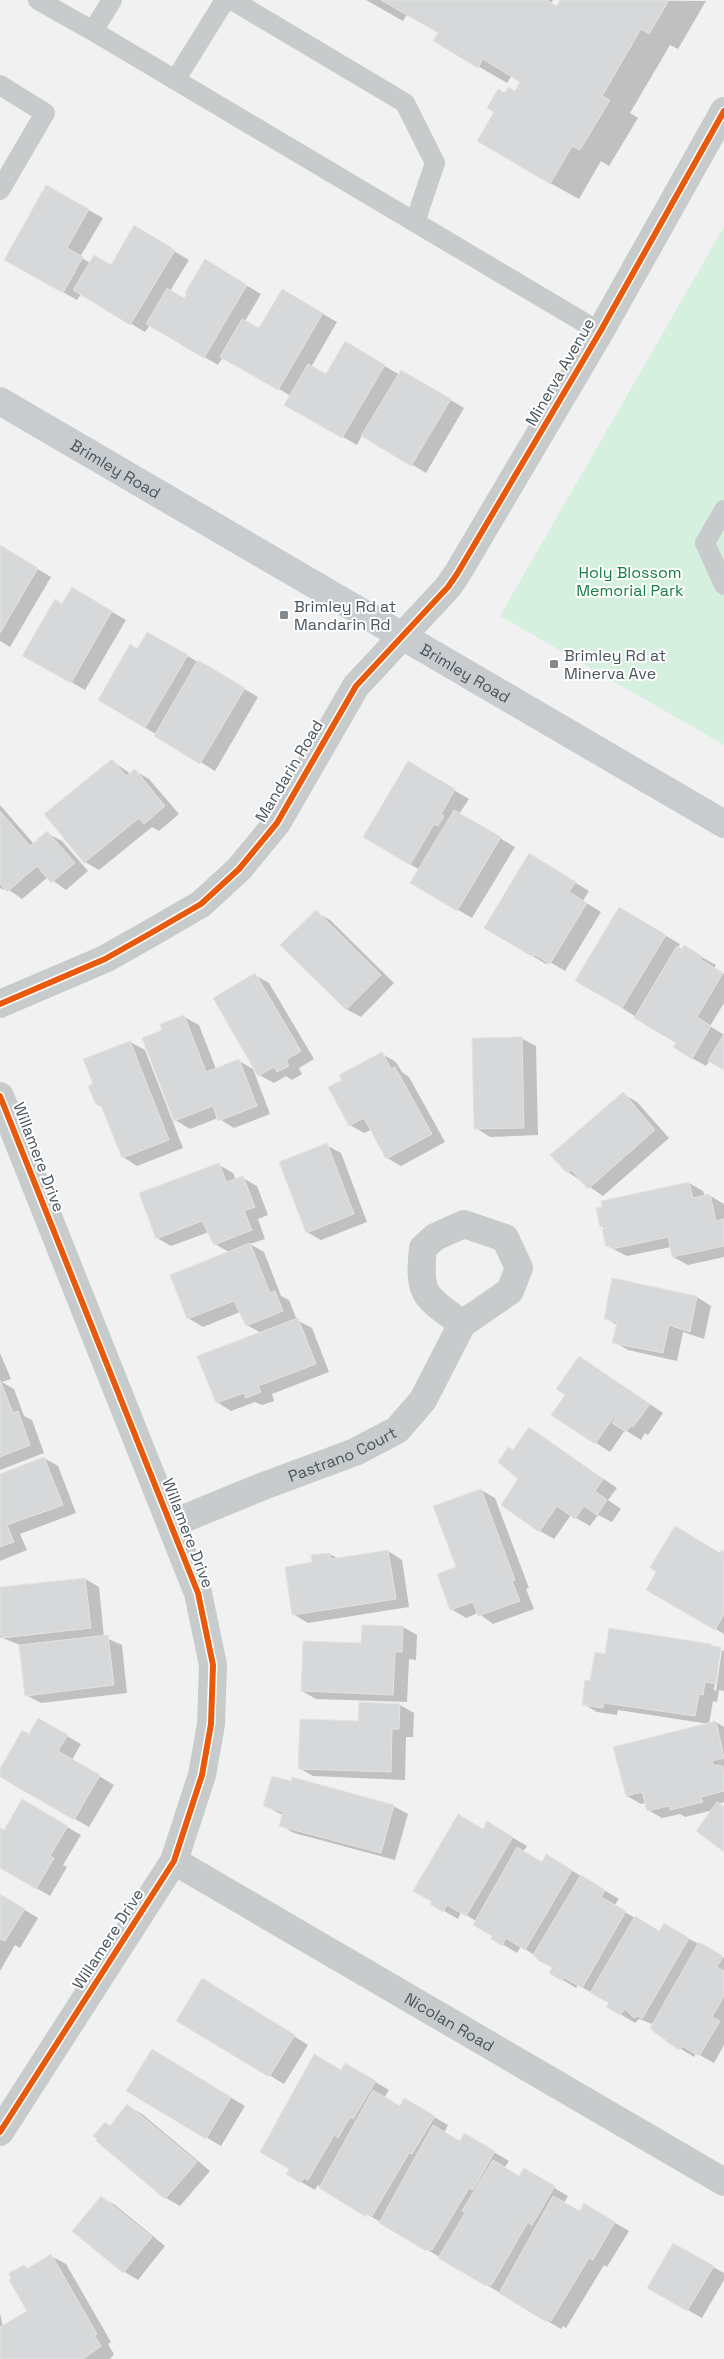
<svg xmlns="http://www.w3.org/2000/svg" width="724" height="2359" viewBox="0 0 724 2359" font-family="'Space Grotesk',sans-serif">
	<style>
		.green { fill: #d5f0de }
		.shadow { fill: #0003; fill-rule: evenodd }
		.building { fill: #d7d8d9; stroke: #e2e3e4 }
		.lines { fill: none; stroke-linecap: round; stroke-linejoin: round }
		.service { stroke: #c8cbcc; stroke-width: 20 }
		.minor { stroke: #c8cbcc; stroke-width: 28 }
		.secondary { stroke: #c9cccf; stroke-width: 28 }
		.cycleway-casing { stroke: #fff; stroke-width: 9 }
		.cycleway { stroke: #e8590c; stroke-width: 6 }
		.poi-dot { fill: #838b91; stroke: #fff; stroke-width: 2 }
		.labels { text-anchor: middle; dominant-baseline: central; stroke-width: 4; stroke-linejoin: round; paint-order: stroke }
		.street-label { font-size: 16px; fill: #48545d; stroke: #fff }
		.park-label { font-size: 16px; fill: #178044; stroke: #fff }
		.poi-label { font-size: 16px; fill: #48545d; stroke: #fff; text-anchor: start }
	</style>
	<rect width="100%" height="100%" fill="#f1f1f1"/>
	<path class="green" d="M724,227V745L500,616Z"/>
	<path class="shadow" d="M366,0H553L551,3L557,7L561,0L706,1L678,49L670,45L630,113L638,118L609,166L601,161L579,199L550,183L495,111L505,95L515,93L522,81L512,75L507,83L435,41L440,33L407,14L403,21Z
		M47,187L103,218L80,257L90,263L112,266L134,227L189,260L170,291L185,300L205,261L261,294L245,321L260,330L283,291L337,322L311,367L326,376L345,343L400,375L402,371L464,408L426,473L362,435L357,445L286,404L291,396L223,357L218,365L150,325L145,332L81,294L77,300L6,260Z
		M0,547L51,577L10,647L0,641Z
		M72,589L126,620L85,690L24,655L63,605Z
		M148,633L258,697L215,771L99,699L138,650Z
		M112,761L131,774L135,771L149,779L179,814L159,831L152,827L99,870L85,862Z
		M409,763L469,799L459,814L515,847L472,918L412,883L420,870L365,837Z
		M0,805L34,844L47,833L62,841L88,871L66,890L48,877L22,899L6,888L4,890L0,888Z
		M530,855L589,891L583,901L601,912L565,971L550,962L546,964L486,928Z
		M620,909L680,944L678,948L682,950L684,947L716,965L714,968L724,974V1003L710,1026L724,1035V1069L710,1060L706,1066L692,1058L678,1043L577,980Z
		M316,912L330,920L394,983L361,1017L346,1009Z
		M255,975L269,983L314,1059L299,1068L302,1074L292,1080L286,1076L274,1083L259,1075Z
		M184,1017L199,1025L216,1069L239,1061L253,1069L270,1114L234,1128L218,1118L190,1129L175,1120L163,1030Z
		M521,1038L536,1046L538,1135L490,1137L476,1128Z
		M130,1042L145,1050L183,1148L137,1166L123,1157L104,1108L97,1104L95,1085Z
		M382,1054L396,1062L402,1072L409,1077L445,1142L401,1166L387,1158L371,1130L364,1133L350,1125L344,1080Z
		M623,1094L637,1102L669,1138L603,1196L568,1172Z
		M326,1145L341,1153L367,1222L321,1240L307,1232Z
		M219,1165L233,1173L236,1180L243,1178L257,1186L268,1215L258,1219L265,1239L250,1244L264,1252L281,1296L289,1300L297,1320L312,1328L329,1372L272,1394L274,1401L262,1405L255,1402L231,1411L217,1402L261,1333L247,1325L240,1312L203,1327L188,1318L229,1252L215,1244L209,1232L171,1246L157,1238Z
		M689,1183L703,1191L705,1196L709,1195L724,1204V1257L688,1265L673,1257L671,1247L627,1256L607,1246V1229L601,1226Z
		M613,1280L697,1297L711,1306L704,1339L683,1332L677,1361L628,1350L614,1342L617,1325L605,1318Z
		M0,1353L11,1379L2,1382L14,1389L24,1416L32,1420L44,1453L0,1470Z
		M593,1366L663,1413L648,1435L645,1433L641,1440L625,1430L610,1452L553,1415Z
		M529,1428L617,1488L608,1500L621,1509L612,1522L598,1515L590,1526L571,1515L554,1539L540,1531L520,1479L513,1452Z
		M44,1458L58,1466L76,1513L20,1534L27,1550L0,1561V1475Z
		M481,1490L495,1498L529,1588L526,1589L534,1609L493,1624L478,1613L466,1618L451,1609L457,1567Z
		M388,1551L402,1560L409,1607L308,1623L293,1614L313,1563L312,1556L330,1554L339,1559Z
		M724,1553V1634L647,1589L721,1555Z
		M85,1579L99,1587L104,1637L122,1645L127,1693L41,1703L26,1695L20,1645L0,1637V1589Z
		M403,1627L417,1635L416,1660L409,1659L407,1702L316,1699L302,1691L362,1645Z
		M711,1645L724,1651V1691L719,1690L717,1702L713,1701L709,1724L716,1722L724,1727V1802L718,1804L724,1807V1850L713,1810L685,1817L680,1814L662,1818L648,1810L646,1803L641,1804L627,1796L709,1724L618,1710L617,1715L597,1712L583,1704L606,1655ZM719,1650H722L716,1691L714,1690Z
		M361,1703L400,1705L414,1713L413,1737H406L405,1780L313,1776L299,1768L360,1722Z
		M39,1720L81,1744L72,1760L114,1785L89,1827L0,1776V1772L30,1736Z
		M22,1801L81,1835L63,1865L67,1867L50,1896L0,1867V1829L4,1831Z
		M265,1806H393L408,1814L395,1860L294,1833L280,1825L283,1815Z
		M488,1823L527,1846L523,1852L542,1864H561L619,1899L614,1906L660,1932L664,1925L724,1958V2045L714,2063L696,2053L694,2057L655,2033L651,2028L652,2024L639,2019L635,2023L608,2007L610,2003L578,1985L576,1988L550,1972L557,1971L521,1946L517,1953L492,1938L493,1936L476,1921L461,1912L458,1919L432,1904Z
		M0,1895L38,1918L20,1948L15,1945L0,1971Z
		M216,1988L308,2045L284,2084L178,2020Z
		M167,2059L245,2106L221,2146L128,2091Z
		M345,2064L389,2090L384,2098L400,2107L405,2100L448,2125L444,2133L460,2142L465,2135L509,2161L504,2168L520,2177L524,2170L568,2196L564,2203L580,2213L585,2205L629,2231L607,2267L604,2265L566,2328L563,2326L561,2329L318,2185L315,2190L287,2174Z
		M128,2106L142,2114L210,2171L180,2206L166,2198L97,2141Z
		M101,2197L115,2205L165,2246L138,2280L123,2271Z
		M674,2245L724,2273V2280L702,2318L649,2288Z
		M51,2256L66,2264L111,2342L108,2344L114,2354L110,2359H0V2313L3,2327L28,2312L24,2266L29,2269Z"/>
	<path class="building" d="M381,0H547L557,6L560,0H669L649,34L641,29L602,96L610,100L580,150L572,146L550,184L477,141L494,112L487,108L498,89L505,93L508,87L515,91L520,82L483,59L478,68L433,41L438,33Z
		M46,185L89,209L67,248L83,257L63,293L4,260Z
		M134,225L175,250L130,325L73,290L94,255L111,265Z
		M205,259L247,285L204,358L146,324L167,288L184,298L187,294L185,293Z
		M282,289L323,313L278,390L220,357L242,319L259,328Z
		M345,341L385,365L342,438L284,405L308,364L326,374Z
		M401,370L451,399L411,466L361,436Z
		M0,545L38,568L0,633Z
		M72,587L112,611L71,683L22,656L55,599L62,604Z
		M147,632L188,655L145,728L98,700L130,644L137,649Z
		M198,660L245,688L200,764L154,736Z
		M112,759L126,776L135,769L165,806L144,824L139,818L84,863L44,814Z
		M408,761L455,789L441,814L444,816L438,826L434,824L410,865L363,837Z
		M454,810L501,837L457,911L410,883Z
		M0,811L30,846L47,831L75,863L51,883L37,866L7,892L0,884Z
		M529,853L576,882L569,892L587,903L550,964L535,955L531,956L484,928Z
		M619,907L666,935L622,1008L575,981Z
		M316,910L381,975L346,1010L280,945Z
		M684,945L702,956L700,959L723,973L697,1017L711,1026L692,1059L673,1047L676,1043L634,1018L677,946L682,949Z
		M255,973L301,1051L286,1060L289,1066L277,1072L274,1067L258,1076L213,998Z
		M184,1015L206,1072L239,1059L257,1106L218,1121L213,1106L174,1121L142,1038L162,1030L160,1024Z
		M724,1034V1070L708,1061Z
		M522,1037L524,1128L474,1129L472,1038Z
		M130,1041L169,1140L122,1158L100,1103L96,1105L88,1086L93,1084L83,1059Z
		M382,1052L391,1069L395,1067L432,1134L386,1159L364,1118L349,1126L328,1087L342,1080L339,1075Z
		M623,1092L655,1130L588,1189L571,1170L567,1173L550,1155Z
		M327,1143L354,1214L306,1233L279,1162Z
		M219,1163L226,1182L243,1176L255,1207L244,1211L252,1230L214,1245L202,1221L156,1239L139,1193Z
		M689,1182L693,1198L710,1194L716,1221L724,1219V1246L672,1257L668,1237L612,1249L611,1246L606,1247L602,1229L606,1228L605,1225L600,1227L596,1208L602,1207L601,1201Z
		M250,1243L270,1293L275,1291L283,1311L246,1326L234,1301L187,1319L170,1275Z
		M612,1278L697,1296L690,1332L669,1325L663,1353L612,1343L617,1322L604,1319Z
		M298,1318L316,1364L258,1386L261,1392L246,1398L244,1393L216,1403L197,1356Z
		M579,1356L650,1404L633,1427L631,1426L626,1432L612,1423L616,1417L615,1415L595,1444L551,1415L565,1395L556,1389Z
		M0,1380L13,1413L18,1411L30,1445L0,1457Z
		M529,1427L603,1479L595,1491L607,1500L597,1515L584,1506L575,1519L557,1506L539,1532L501,1505L518,1479L498,1462L508,1447L513,1450Z
		M44,1457L63,1505L7,1525L14,1542L0,1547V1474Z
		M481,1489L515,1580L512,1581L520,1601L478,1616L473,1602L450,1610L437,1574L456,1567L433,1506Z
		M675,1526L720,1553L722,1550L724,1551V1614L715,1630L646,1590L656,1572L650,1567Z
		M388,1550L396,1599L292,1615L285,1567L312,1562L311,1555L330,1553L331,1559Z
		M85,1578L91,1628L2,1638L0,1633V1587Z
		M362,1625L403,1626L402,1652H395L393,1695L301,1691L303,1641L361,1643Z
		M609,1628L711,1644V1646L721,1647L716,1684L705,1682L703,1695L699,1694L695,1716L604,1703L603,1708L582,1705L585,1680L590,1681L595,1652L605,1654Z
		M108,1635L114,1685L25,1696L19,1645Z
		M359,1702L400,1704L399,1729H392L391,1772L298,1769L300,1719L358,1721Z
		M38,1718L68,1735L58,1751L100,1775L74,1820L0,1777V1769L22,1730L29,1734Z
		M716,1721L724,1758L712,1761L713,1765L723,1766L724,1791L701,1797L703,1802L670,1810L669,1806L647,1811L642,1792L626,1796L613,1747Z
		M272,1776L291,1781L292,1777L394,1805L381,1853L279,1826L283,1812L263,1806Z
		M22,1799L68,1826L50,1856L54,1858L36,1889L0,1868V1828L4,1830Z
		M717,1802L724,1807V1852L696,1831Z
		M458,1814L483,1829L487,1821L513,1837L466,1916L447,1905L443,1912L430,1904L432,1902L413,1891Z
		M517,1847L542,1862L546,1854L572,1870L525,1950L506,1938L502,1946L491,1939L492,1936L473,1925Z
		M581,1875L605,1890L601,1897L626,1911L582,1988L563,1977L562,1981L549,1973L552,1967L539,1961L533,1955Z
		M0,1894L25,1909L5,1941L0,1939Z
		M635,1916L659,1931L664,1923L689,1938L642,2019L638,2016L634,2018L625,2009L620,2015L606,2007L609,2003L590,1993Z
		M699,1942L723,1956L717,1967L724,1971V1996L712,2017L720,2021L699,2056L682,2046L679,2050L665,2041L668,2037L663,2039L650,2028Z
		M202,1978L295,2035L269,2077L176,2021Z
		M152,2049L231,2097L206,2139L126,2091Z
		M314,2054L341,2070L345,2063L376,2081L353,2119L350,2117L338,2138L334,2135L308,2180L304,2178L300,2183L286,2174L289,2169L260,2152Z
		M373,2090L400,2106L404,2098L435,2116L412,2154L409,2153L372,2216L368,2213L366,2217L319,2188Z
		M127,2104L197,2162L165,2199L96,2141L97,2139L93,2136L105,2122L110,2126Z
		M433,2125L460,2141L464,2133L495,2151L473,2190L469,2188L432,2250L428,2249L426,2251L379,2223Z
		M493,2160L519,2176L524,2168L555,2186L532,2225L528,2222L491,2286L488,2284L486,2286L438,2258L465,2213L462,2211Z
		M101,2196L152,2237L123,2273L72,2231Z
		M553,2196L580,2211L584,2203L615,2222L593,2260L589,2258L551,2321L548,2319L546,2322L499,2293Z
		M673,2243L714,2266L687,2311L647,2288Z
		M51,2254L97,2334L95,2336L101,2346L83,2359H0V2327L27,2311L9,2280L11,2278L9,2273L24,2265L27,2269Z"/>
	<g class="lines">
		<path class="service" d="M38,0L93,31
			M112,0L93,31L600,332
			M232,0L405,103L435,163L415,222
			M176,79L225,0
			M0,85L45,113L0,190
			M724,510L705,543L724,585"/>
		<g class="minor">
			<path d="M0,1004L105,959L151,933L201,904L239,869L277,823L356,686L448,587L457,574L600,332L724,111"/>
			<path d="M0,1096L198,1593L213,1665L211,1724L202,1775L174,1861L0,2132"/>
			<path d="M464,1224L505,1238L519,1268L510,1291L462,1324C425,1295 418,1297 423,1248L435,1237Z"/>
			<path id="s1" d="M171,1524L261,1487L355,1452L397,1430L423,1400L462,1324"/>
			<path id="s2" d="M174,1861L724,2182"/>
		</g>
		<path class="secondary" id="s3" d="M0,401L724,824"/>
		<g class="cycleway-casing">
			<path id="cycleway" d="M0,1004L105,959L151,933L201,904L239,869L277,823L356,686L448,587L457,574L600,332L724,111
				M0,1096L198,1593L213,1665L211,1724L202,1775L174,1861L0,2132"/>
		</g>
		<use href="#cycleway" class="cycleway"/>
	</g>
	<g class="poi-dot">
		<rect x="279" y="610" width="10" height="10" rx="2.5"/>
		<rect x="549" y="659" width="10" height="10" rx="2.5"/>
	</g>
	<g class="labels">
		<g class="street-label">
			<text transform="translate(560 372) rotate(-60)">Minerva Avenue</text>
			<text stroke="none"><textPath href="#s3" startOffset="134">Brimley Road</textPath></text>
			<text stroke="none"><textPath href="#s3" startOffset="539">Brimley Road</textPath></text>
			<text transform="translate(289 771) rotate(-59)">Mandarin Road</text>
			<text transform="translate(39 1157) rotate(69)">Willamere Drive</text>
			<text stroke="none"><textPath href="#s1" startOffset="185">Pastrano Court</textPath></text>
			<text transform="translate(188 1533) rotate(69)">Willamere Drive</text>
			<text transform="translate(108 1939) rotate(-57)">Willamere Drive</text>
			<text stroke="none"><textPath href="#s2" startOffset="319">Nicolan Road</textPath></text>
		</g>
		<g class="park-label">
			<text x="630" y="572">Holy Blossom<tspan x="630" dy="18">Memorial Park</tspan></text>
		</g>
		<g class="poi-label">
			<text x="294" y="606">Brimley Rd at<tspan x="294" dy="18">Mandarin Rd</tspan></text>
			<text x="564" y="655">Brimley Rd at<tspan x="564" dy="18">Minerva Ave</tspan></text>
		</g>
	</g>
</svg>
